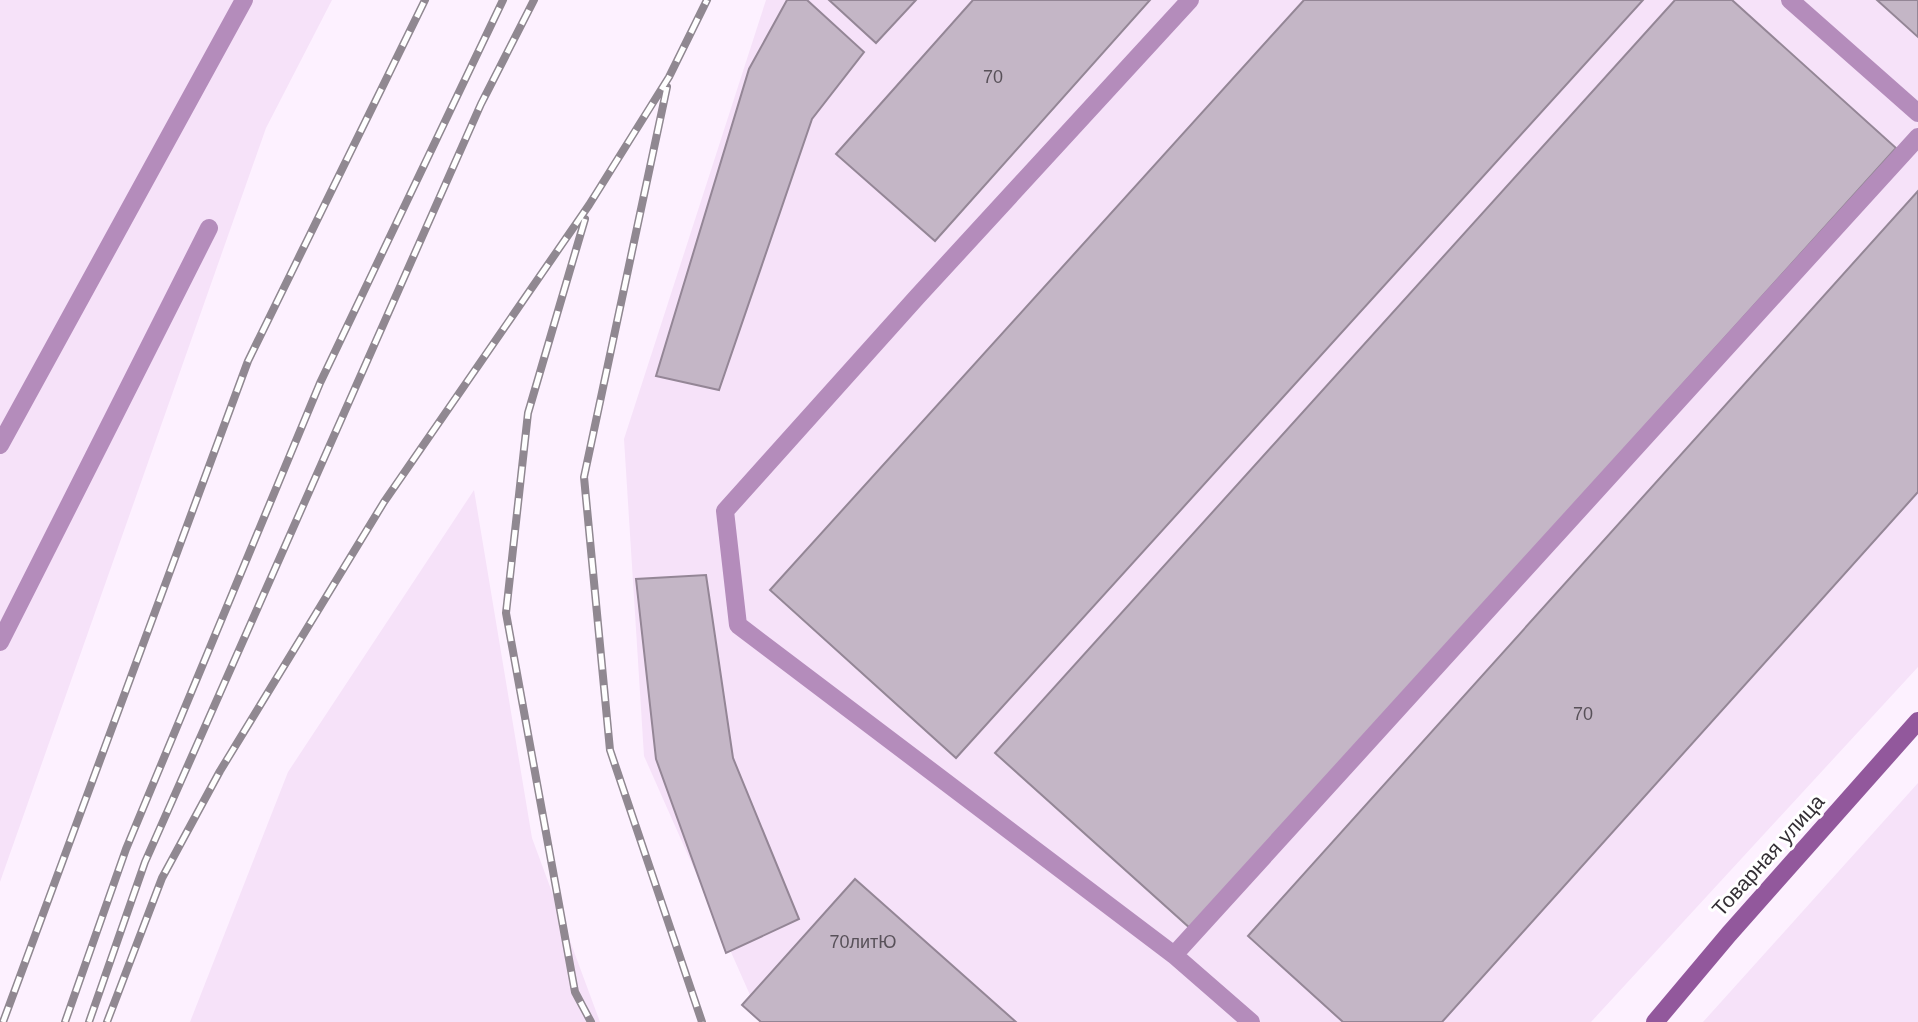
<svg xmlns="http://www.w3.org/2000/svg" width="1918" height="1022" viewBox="0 0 1918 1022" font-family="Helvetica,sans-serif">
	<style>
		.built { fill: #f6e2f9 }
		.building { fill: #c4b6c6; stroke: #948696; stroke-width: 2 }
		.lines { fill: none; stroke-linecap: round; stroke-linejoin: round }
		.lane { stroke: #b48cbb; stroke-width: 18 }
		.secondary { stroke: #92589c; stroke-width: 18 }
		.rail-casing { stroke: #908891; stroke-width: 8 }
		.rail { stroke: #fff; stroke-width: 5; stroke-dasharray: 16; stroke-linecap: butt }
		.labels { text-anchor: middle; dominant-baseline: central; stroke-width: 6; stroke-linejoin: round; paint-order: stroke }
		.number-label { font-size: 18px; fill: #585159 }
		.street-label { font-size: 21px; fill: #342f35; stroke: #fff }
	</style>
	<rect width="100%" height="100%" fill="#fdf1ff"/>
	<path class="built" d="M0,0H332L266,128L0,882Z
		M766,0H1918V667L1591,1022H762L644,756L624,439Z
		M474,490L532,838L600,1022H190L288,772Z
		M1918,783V1022H1703Z"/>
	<path class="building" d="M787,0H807L864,52L812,119L719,390L656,376L749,69Z
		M829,0H916L876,43Z
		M973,0H1150L935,241L836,154Z
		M1304,0H1643L956,758L770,590Z
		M1675,0H1732L1896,148L1191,929L995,753Z
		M1877,0H1918V37Z
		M1918,191V492L1442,1022H1343L1248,936Z
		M706,575L733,758L799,919L726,953L656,759L636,579Z
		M855,879L1016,1022H761L742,1005Z"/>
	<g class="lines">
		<path class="lane" d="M1190,0L917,297L725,511L738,625L1174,955L1251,1022
			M1790,0L1918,113
			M0,445L244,0
			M0,642L209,228
			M1174,955L1918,137"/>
		<path class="secondary" d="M1655,1022L1729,934L1918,721"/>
		<g class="rail-casing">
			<path id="rail" d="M667,87L584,477L610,750L702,1022
				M585,219L528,413L506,613L575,992L591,1022
				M3,1022L248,361L425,0
				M65,1022L126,849L320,383L503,0
				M89,1022L145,862L481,104L534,0
				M107,1022L162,878L220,771L384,502L589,205L669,77L707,0"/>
		</g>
		<use href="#rail" class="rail"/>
	</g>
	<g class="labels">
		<g class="number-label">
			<text x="993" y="77">70</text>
			<text x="1583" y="714">70</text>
			<text x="863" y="942">70литЮ</text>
		</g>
		<g class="street-label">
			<text transform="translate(1768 855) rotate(-48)">Товарная улица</text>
		</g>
	</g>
</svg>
